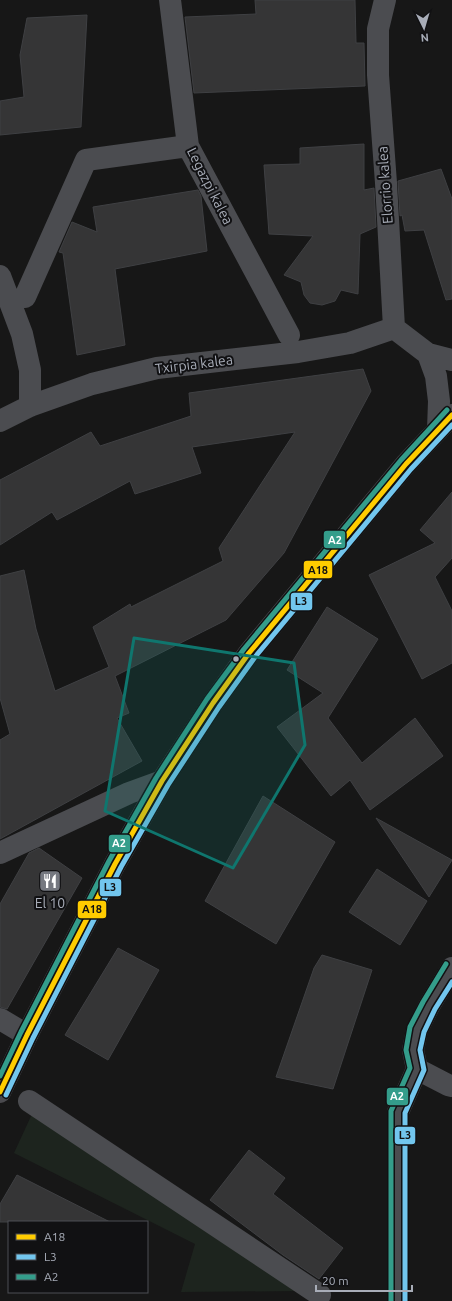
<svg xmlns="http://www.w3.org/2000/svg" width="452" height="1301" viewBox="0 0 452 1301" font-family="Ubuntu,sans-serif">
	<style>
		.green { fill: #1d241e }
		.building { fill: #353536; stroke: #3f4043 }
		.lines { fill: none; stroke-linecap: round; stroke-linejoin: round }
		.street { stroke: #4b4c50; stroke-width: 22 }
		.secondary { stroke: #4a4a4e; stroke-width: 22 }
		.bus-1-casing { stroke: #111113; stroke-width: 8 }
		.bus-2-casing { stroke: #111113; stroke-width: 8 }
		.bus-3-casing { stroke: #111113; stroke-width: 8 }
		.bus-1 { stroke: #fc0; stroke-width: 5 }
		.bus-2 { stroke: #72c6ee; stroke-width: 5 }
		.bus-3 { stroke: #349d8b; stroke-width: 5 }
		.marked { fill: #0f766e; fill-opacity: 0.2; stroke: #0f766e; stroke-width: 3; stroke-linejoin: round }
		.bus-dot { fill: #a8adb8; stroke: #111113; stroke-width: 1.5 }
		.labels { text-anchor: middle; dominant-baseline: central; stroke-width: 4; stroke-linejoin: round; paint-order: stroke }
		.street-label { font-size: 14px; fill: #a8adb8; stroke: #111113 }
		.poi-label { font-size: 14px; fill: #a8adb8; stroke: #111113 }
		.line-badge { stroke: #111113; stroke-width: 1.5 }
		.badge-label { font-size: 11px; text-anchor: middle; font-weight: bold; fill: #fff }
		.pale-badge-label { font-size: 11px; text-anchor: middle; font-weight: bold; fill: #111 }
	</style>
	<rect width="100%" height="100%" fill="#171717"/>
	<path class="green" d="M32,1114L299,1291L181,1292L195,1244L14,1153Z"/>
	<path class="building" d="M255,0H355L356,43H364L365,86L194,93L185,17L256,14Z
		M87,15L81,127L0,135V101L24,97L20,55L27,18Z
		M364,144V190L374,188L376,227L360,234L358,294L341,290L335,301L322,305L310,303L304,295L301,282L284,275L313,236L269,234L264,165L300,164V148Z
		M441,169L452,199V299L446,300L424,230L405,231L402,215L400,216L398,181Z
		M198,190L201,196L207,251L115,269L125,345L77,355L63,253L59,252L72,222L97,232L93,207Z
		M363,369L371,391L284,553L226,620L115,676L129,713L117,718L142,761L0,839V740L10,734L0,698V576L24,570L36,629L55,691L109,667L93,627L130,604L131,607L223,561L219,548L295,432L192,447L201,473L135,494L130,481L57,520L52,512L0,545V480L91,432L100,446L191,416L189,393Z
		M452,492V558L435,577L452,611V663L422,679L369,575L435,543L420,530Z
		M327,607L378,639L328,718L362,763L415,718L443,756L370,810L350,780L331,796L277,727L323,693L287,670Z
		M263,796L335,842L276,944L205,901Z
		M376,818L452,860L429,897Z
		M39,848L82,878L7,1009L0,1007V904L29,853Z
		M377,869L427,901L400,945L349,912Z
		M118,948L159,970L108,1060L65,1035Z
		M322,955L372,970L333,1089L276,1077L314,968Z
		M249,1150L285,1178L273,1194L343,1248L319,1279L283,1255L210,1200Z
		M17,1175L110,1222H0V1204Z"/>
	<g class="lines">
		<path class="street" d="M170,0L188,146L289,335
			M385,0L378,29V75L386,183L394,328L428,354L452,360
			M0,276L22,334L30,370V406
			M25,297L86,160L188,146
			M428,354L436,376L439,401L438,430
			M0,421L30,406L92,384L157,368L298,352L350,343L394,328
			M0,853L129,793L162,781
			M0,1019L27,1035
			M417,1069L448,1085L452,1086
			M29,1101L320,1295
			M398,1301V1112L417,1069L413,1050L417,1030L429,1006L452,968"/>
		<path class="secondary" d="M0,1092L27,1035L115,864L162,781L213,703L249,653L406,464L452,415"/>
		<g class="bus-1-casing">
			<path id="bus-1" d="M0,1092L27,1035L115,864L162,781L213,703L249,653L406,464L452,415"/>
		</g>
		<g class="bus-2-casing">
			<path id="bus-2" d="M6,1095L33,1038L121,867L168,785L219,707L255,657L411,469L452,425
				M405,1301V1113L424,1070L420,1050L424,1032L435,1009L452,982"/>
		</g>
		<g class="bus-3-casing">
			<path id="bus-3" d="M0,1076L21,1032L109,861L156,778L207,699L244,649L401,460L447,410
				M391,1301V1111L410,1068L406,1050L410,1027L423,1002L446,964"/>
		</g>
		<use href="#bus-1" class="bus-1"/>
		<use href="#bus-2" class="bus-2"/>
		<use href="#bus-3" class="bus-3"/>
	</g>
	<path class="marked" d="M134,638L294,663L305,745L233,868L105,811Z"/>
	<defs>
		<g id="restaurant-square" transform="scale(1.15)"><rect x="-9" y="-9" width="18" height="18" rx="4" fill="#757880" stroke="#111113"/><path d="M-5-6h1v4h1v-4h1v4h1v-4h1v5L-1.5 .5V6h-2V.5L-5-1ZM5-6V6H3V1.5H1.5Q1.5-4 5-6Z" fill="#fff"/></g>
	</defs>
	<g fill-rule="evenodd">
		<use href="#restaurant-square" x="50" y="881"/>
	</g>
	<circle class="bus-dot" cx="236" cy="659" r="3.5"/>
	<g class="labels">
		<g class="street-label">
			<text transform="translate(385 185) rotate(-94)">Elorrio kalea</text>
			<text transform="translate(210 186) rotate(63)">Legazpi kalea</text>
			<text transform="translate(194 364) rotate(-7)">Txirpia kalea</text>
		</g>
		<g class="poi-label">
			<text x="50" y="903">El 10</text>
		</g>
	</g>
	<g class="line-badge">
		<rect x="323" y="530" width="23" height="19" rx="4" fill="#349d8b"/>
		<rect x="303" y="560" width="30" height="19" rx="4" fill="#fc0"/>
		<rect x="290" y="592" width="23" height="19" rx="4" fill="#72c6ee"/>
		<rect x="108" y="834" width="23" height="19" rx="4" fill="#349d8b"/>
		<rect x="99" y="878" width="23" height="19" rx="4" fill="#72c6ee"/>
		<rect x="77" y="900" width="30" height="19" rx="4" fill="#fc0"/>
		<rect x="386" y="1087" width="23" height="19" rx="4" fill="#349d8b"/>
		<rect x="394" y="1126" width="22" height="19" rx="4" fill="#72c6ee"/>
	</g>
	<g class="badge-label">
		<text x="335" y="544">A2</text>
		<text x="119" y="847">A2</text>
		<text x="397" y="1100">A2</text>
	</g>
	<g class="pale-badge-label">
		<text x="318" y="574">A18</text>
		<text x="301" y="605">L3</text>
		<text x="110" y="891">L3</text>
		<text x="92" y="913">A18</text>
		<text x="405" y="1139">L3</text>
	</g>
	<rect x="8" y="1221" width="140" height="72" fill="#111113" stroke="#4d4f55"/>
	<rect x="16" y="1234" width="20" height="6" fill="#ffcc00" stroke="#4d4f55"/>
	<text x="44" y="1241" font-size="12" fill="#a8adb8">A18</text>
	<rect x="16" y="1254" width="20" height="6" fill="#72c6ee" stroke="#4d4f55"/>
	<text x="44" y="1261" font-size="12" fill="#a8adb8">L3</text>
	<rect x="16" y="1274" width="20" height="6" fill="#349d8b" stroke="#4d4f55"/>
	<text x="44" y="1281" font-size="12" fill="#a8adb8">A2</text>
	<g transform="translate(424 28) rotate(175)" stroke="#111113" stroke-width="3" paint-order="stroke">
	<path d="M0-3L7 15L0 10L-7 15Z" fill="#a8adb8"/>
	<text y="-6" font-size="11" font-weight="bold" text-anchor="middle" fill="#a8adb8">N</text>
	</g>
	<path d="M316 1285v6h96v-6" fill="none" stroke="#a8adb8" stroke-width="2"/>
	<text x="322" y="1285" font-size="12" fill="#a8adb8" stroke="#111113" stroke-width="3" paint-order="stroke">20 m</text>
</svg>
